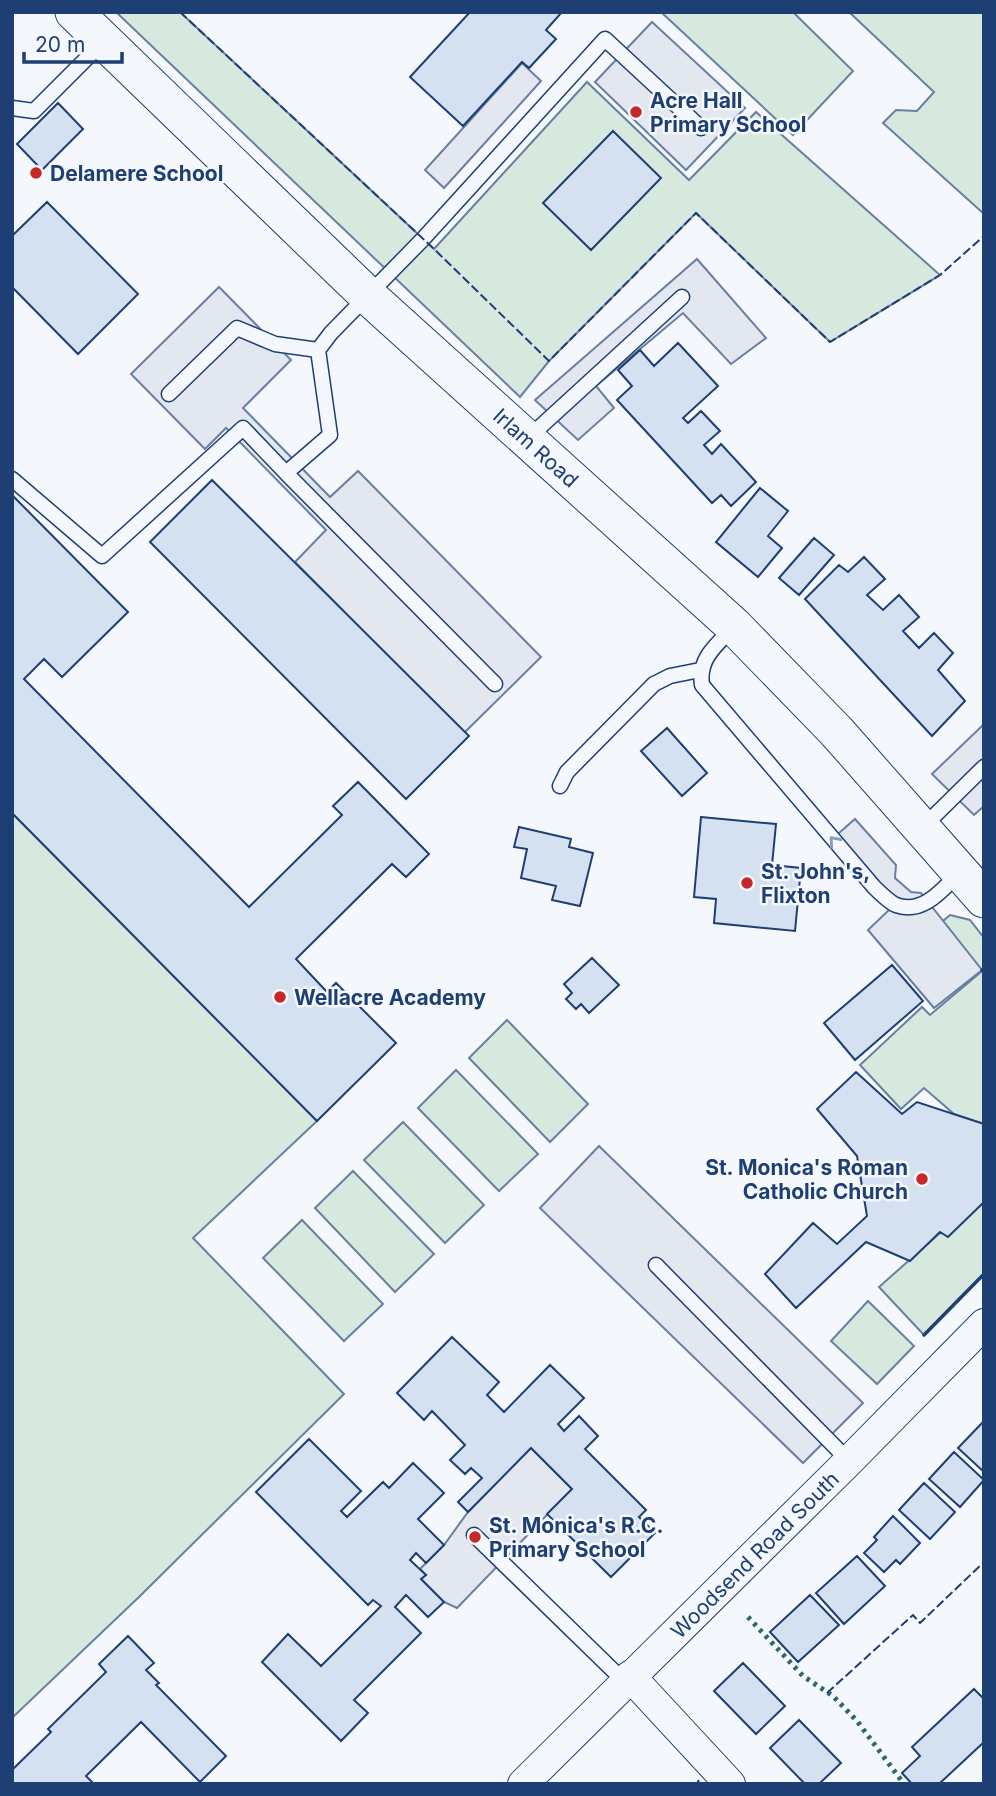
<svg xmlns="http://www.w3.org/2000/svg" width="996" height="1796" viewBox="0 0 996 1796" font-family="Inter,sans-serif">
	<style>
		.green { fill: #d7e8df; stroke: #687fa3; stroke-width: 2 }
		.parking { fill: #e3e8f0; stroke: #687fa3; stroke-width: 2 }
		.building { fill: #d5e0f0; stroke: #1d3f73; stroke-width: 2 }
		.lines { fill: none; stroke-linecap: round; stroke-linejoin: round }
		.service-casing { stroke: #1d3f73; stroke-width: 17 }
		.minor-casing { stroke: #1d3f73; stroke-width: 32 }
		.tertiary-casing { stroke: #1d3f73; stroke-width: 39 }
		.service { stroke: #f4f7fb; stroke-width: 14 }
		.minor { stroke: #f4f7fb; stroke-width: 30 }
		.tertiary { stroke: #f4f7fb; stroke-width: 37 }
		.hedge { stroke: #2c6c60; stroke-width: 5; stroke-dasharray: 3.5 5; stroke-linecap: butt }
		.fence { stroke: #1d3f73; stroke-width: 2; stroke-dasharray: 9 3.5; stroke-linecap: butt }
		.wall { stroke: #1d3f73; stroke-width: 3.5 }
		.oneway { stroke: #889bb7 }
		.poi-dot { fill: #c62828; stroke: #f4f7fb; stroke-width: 2.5 }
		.labels { text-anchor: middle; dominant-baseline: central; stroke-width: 5; stroke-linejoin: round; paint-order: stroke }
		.poi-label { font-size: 21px; font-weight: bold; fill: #1d3f73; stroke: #f4f7fb; text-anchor: start }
		.street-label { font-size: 21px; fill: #1d3f73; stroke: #f4f7fb }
	</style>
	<rect width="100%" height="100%" fill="#f4f7fb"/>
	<path class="green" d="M116,12H180L434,249L587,82L689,180L756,112L940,275L830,342L696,213L549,361L520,397Z
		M661,12H793L853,71L793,135Z
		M849,12H984V214L883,123L896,110L917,111L934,92Z
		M12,813L317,1121L193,1238L344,1394L140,1596L12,1718Z
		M950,915L970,920L984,938V1124L954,1114L924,1088L901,1109L860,1065L922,1007L930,1015L982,971L943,921Z
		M507,1020L588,1104L550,1142L469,1058Z
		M456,1070L538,1154L499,1191L418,1108Z
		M403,1122L484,1205L445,1243L364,1160Z
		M353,1171L434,1254L395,1292L315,1208Z
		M984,1194V1274L924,1335L879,1287Z
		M302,1220L383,1304L344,1341L263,1258Z
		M868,1301L914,1346L877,1384L831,1341Z"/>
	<path class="parking" d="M652,22L745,108L686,170L595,82Z
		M522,63L541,81L444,188L425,170Z
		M697,259L766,338L731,364L683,313L596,386L614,408L578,440L535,400Z
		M219,287L291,360L243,408L330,497L358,471L541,657L464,733L295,562L326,530L226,428L205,449L131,374Z
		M984,724V806L974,815L932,774Z
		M855,819L896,865L895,878L911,892L921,893L982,970L934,1008L868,930L890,909L831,840Z
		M599,1146L863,1403L803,1463L540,1208Z
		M531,1448L572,1489L457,1608L444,1602L421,1579L426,1575L420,1569L444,1545L468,1512Z"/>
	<path class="building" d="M470,12H562L546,30L556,39L529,68L522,62L463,126L410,77Z
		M58,103L83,129L42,170L17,144Z
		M613,131L661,178L591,250L543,203Z
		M47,202L138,294L78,354L12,287V236Z
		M678,343L718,386L683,418L688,423L701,411L720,431L704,445L712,454L721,444L756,482L731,506L721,495L712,503L617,400L632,386L618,370L640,350L654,366Z
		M212,480L469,736L406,799L150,542Z
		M760,488L788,511L768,536L782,548L758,577L716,542Z
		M12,495L128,612L62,677L44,659L24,679L249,907L342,815L333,806L358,782L429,854L406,877L392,864L296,959L327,992L336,983L396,1043L317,1121L12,813Z
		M814,538L834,555L799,595L779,578Z
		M864,557L885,579L867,595L883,610L899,595L919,617L903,631L919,648L934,633L953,653L938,670L965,701L932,736L805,599L839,565L848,572Z
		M667,728L707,773L682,796L641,751Z
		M701,817L776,824L772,865L801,868L795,931L714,923L716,899L694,897Z
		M519,827L571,839L569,847L593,853L580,906L552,900L556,886L521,878L527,849L514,847Z
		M592,958L619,985L589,1013L581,1004L576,1009L566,999L572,993L564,984Z
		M892,965L923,1001L855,1060L824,1023Z
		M856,1072L902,1114L917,1102L984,1124V1202L948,1237L940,1232L910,1261L866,1242L796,1308L765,1274L813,1223L837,1244L867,1216L857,1156L817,1109Z
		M452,1337L499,1382L487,1395L504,1412L550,1365L584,1398L558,1424L564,1431L579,1416L598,1436L585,1449L646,1510L639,1517L655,1533L611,1577L547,1514L572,1489L531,1448L468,1512L458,1502L482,1478L471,1468L465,1474L450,1460L465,1445L432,1411L424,1420L397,1393Z
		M983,1422L984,1423V1472L958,1448Z
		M309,1439L361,1491L341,1511L347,1517L383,1482L389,1488L413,1463L444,1493L418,1519L444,1545L426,1563L416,1553L410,1560L426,1575L421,1579L444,1602L428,1617L406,1595L395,1607L421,1633L354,1700L368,1713L341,1741L262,1662L288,1634L321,1666L381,1606L373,1600L368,1605L256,1492Z
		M954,1452L984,1480L960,1507L929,1479Z
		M924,1483L955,1512L930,1539L899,1510Z
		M893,1516L920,1543L900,1564L896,1560L884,1572L864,1553L877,1540L874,1537Z
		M857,1556L885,1586L844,1624L816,1593Z
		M810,1595L839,1625L798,1662L770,1632Z
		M128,1636L154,1663L146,1670L159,1683L156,1685L226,1756L200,1782L141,1722L86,1776L94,1784H12V1770L51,1732L48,1729L106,1672L99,1664Z
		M743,1663L785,1706L756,1734L714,1691Z
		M974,1689L984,1699V1742L939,1784H912L902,1773L920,1756L912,1747Z
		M799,1720L841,1763L819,1784H805L770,1748Z"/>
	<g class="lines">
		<g class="service-casing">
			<path id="service" d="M12,108L34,111L103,42
				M169,394L237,328L275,344L318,350
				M528,438L682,297
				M12,479L102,556L243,428L286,473
				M733,628C716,645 698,659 702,685L874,887C880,893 889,902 896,905C923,915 943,889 959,873
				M495,684L286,473L330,435L318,350L331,333L423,239L605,39L701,128
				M560,786L567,772L654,684L670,676L700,670
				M923,827L984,767
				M656,1265L849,1461
				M474,1535L625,1682"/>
		</g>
		<g class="minor-casing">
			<g id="minor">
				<path d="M630,1676L730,1784"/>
				<path id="s1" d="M523,1784L849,1461L984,1324"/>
			</g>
		</g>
		<g class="tertiary-casing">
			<g id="tertiary">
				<path id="s2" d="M74,12L367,295L734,626L837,732L984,899"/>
			</g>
		</g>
		<use href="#service" class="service"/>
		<use href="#minor" class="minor"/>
		<use href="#tertiary" class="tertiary"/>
		<path class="hedge" d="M748,1617L803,1676L833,1696L857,1721L901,1780"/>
		<path class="fence" d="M180,12L434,249L549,361L696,213L830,342L940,275L984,236
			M827,1693L913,1615L920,1623L984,1562
			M697,1784L699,1780"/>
		<path class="wall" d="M982,970L984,972
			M924,1335L984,1274"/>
	</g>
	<defs><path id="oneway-chevron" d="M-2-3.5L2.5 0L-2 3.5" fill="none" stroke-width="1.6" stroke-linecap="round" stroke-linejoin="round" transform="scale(1.75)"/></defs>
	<use class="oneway" href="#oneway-chevron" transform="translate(834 841) rotate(-131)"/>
	<g class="poi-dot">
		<circle cx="636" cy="112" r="7"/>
		<circle cx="36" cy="173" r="7"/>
		<circle cx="747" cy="883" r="7"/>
		<circle cx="280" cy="997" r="7"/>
		<circle cx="922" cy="1179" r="7"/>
		<circle cx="475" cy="1537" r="7"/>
	</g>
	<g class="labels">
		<g class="poi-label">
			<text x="650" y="100">Acre Hall<tspan x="650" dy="24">Primary School</tspan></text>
			<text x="50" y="173">Delamere School</text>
			<text x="761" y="871">St. John's,<tspan x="761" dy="24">Flixton</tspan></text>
			<text x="294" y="997">Wellacre Academy</text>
			<text x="908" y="1167" text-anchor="end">St. Monica's Roman<tspan x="908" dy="24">Catholic Church</tspan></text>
			<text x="489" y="1525">St. Monica's R.C.<tspan x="489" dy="24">Primary School</tspan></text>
		</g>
		<g class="street-label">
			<text stroke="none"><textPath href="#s2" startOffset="635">Irlam Road</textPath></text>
			<text stroke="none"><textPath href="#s1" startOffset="326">Woodsend Road South</textPath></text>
		</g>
	</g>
	<rect width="996" height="1796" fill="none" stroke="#1d3f73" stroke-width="28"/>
	<path d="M24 52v10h98v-10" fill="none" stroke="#1d3f73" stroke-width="3.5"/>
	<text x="35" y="52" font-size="21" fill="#1d3f73" stroke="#f4f7fb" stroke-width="5" paint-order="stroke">20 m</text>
</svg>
